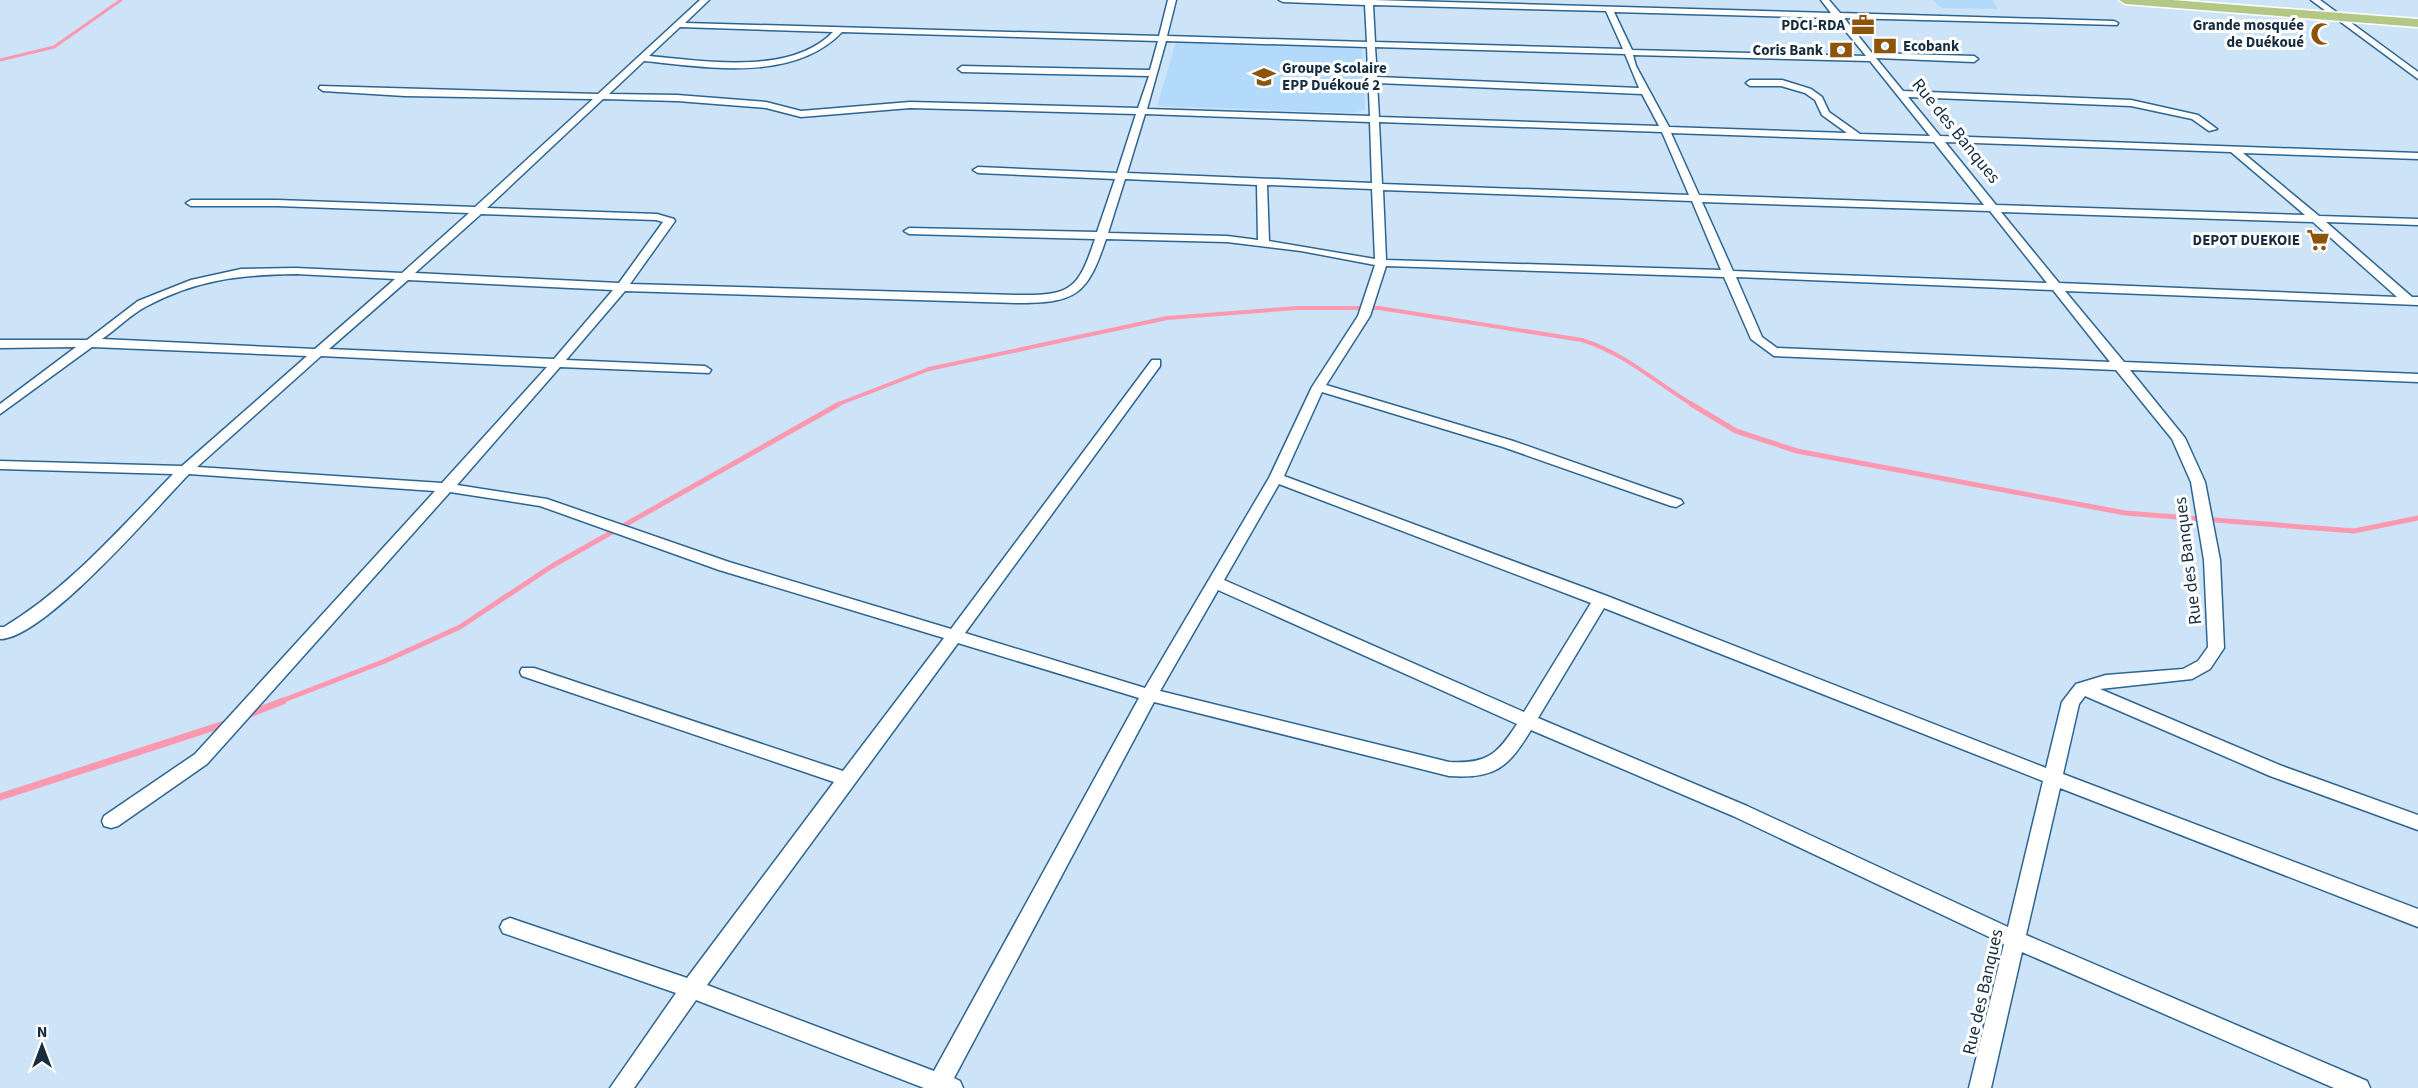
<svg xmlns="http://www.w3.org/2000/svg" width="2418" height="1088" viewBox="0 0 2418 1088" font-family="'Source Sans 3',sans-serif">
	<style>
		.built { fill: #b4dafb }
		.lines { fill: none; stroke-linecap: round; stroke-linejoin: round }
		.stream-far3 { stroke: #fc98b0; stroke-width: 3 }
		.stream-far2 { stroke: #fc98b0; stroke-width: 4 }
		.stream-far1 { stroke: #fc98b0; stroke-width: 5 }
		.stream { stroke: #fc98b0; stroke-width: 7 }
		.street-casing { stroke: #2d6591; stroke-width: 3 }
		.primary-casing { stroke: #fff; stroke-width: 3 }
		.street { fill: #fff; fill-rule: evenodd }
		.primary { fill: #b4c886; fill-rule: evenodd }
		.labels { text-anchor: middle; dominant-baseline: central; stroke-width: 6; stroke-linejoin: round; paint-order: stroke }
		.far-poi-label { font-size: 15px; font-weight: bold; fill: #162d40; stroke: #fff; text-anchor: end }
		.street-label { font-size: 18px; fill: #162d40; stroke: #fff }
	</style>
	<rect width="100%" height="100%" fill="#cde3f7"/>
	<path class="built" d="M1933,0H1993L1998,9L1942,8Z
		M1176,42L1362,48L1365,109L1355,113L1157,106Z"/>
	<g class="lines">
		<path class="stream-far3" d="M0,60L54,47L121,0"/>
		<path class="stream-far2" d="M836,405L929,369L1167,318L1297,308H1379L1582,340C1628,355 1653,381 1693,405"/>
		<path class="stream-far1" d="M1691,404L1736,431L1797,451L2125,513L2354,531L2418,518
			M279,702L385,661L460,627L552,566L839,404"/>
		<path class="stream" d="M247,715L283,701
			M0,797L227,723"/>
		<g class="street-casing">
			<path id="street" d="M700,0H709L685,23L1159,36L1168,0H1176L1167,36L1367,42L1365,5L1283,2L1279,0H1373L1831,13L1821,0H1829L1840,13L2114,21L2118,23L2117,25L1844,18L1872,53L1974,56L1978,59L1974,62L1876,58L1903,91L2131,100L2198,115L2217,129L2209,131L2192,119L2131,106L1908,97L1940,136L2418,153V159L2243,153L2319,216L2418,219V225L2326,222L2412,297H2418V305L2065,291L2124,362L2418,374V382L2130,370L2185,438L2205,482L2220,560L2224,648L2210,669L2192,679L2100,689L2282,766L2418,815V830L2270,776L2085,696L2079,704L2063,774L2418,909V927L2060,788L2026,935L2367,1081L2370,1088H2334L2022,952L1991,1088H1969L2004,944L1733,816L1531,730C1508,768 1495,779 1449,776L1154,702L954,1078L960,1081L963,1088H924L696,1000L634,1088H610L676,993L503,933L500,927L503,921L510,918L687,978L834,782L522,676L520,672L522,668H534L843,771L944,638L719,570L540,506L450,492L207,764L118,826L111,828L104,826L102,821L104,816L195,754L435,491L189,474C155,509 44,639 0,639V627H4C69,588 120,528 173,474L0,469V461L182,466L307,356L92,347L0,414V404L76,347L0,348V340H87L138,301L191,280L241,269L296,268L402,273L469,213L277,206H191L186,203L191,200H277L475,207L593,99L405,96L323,91L319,88L320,86L598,94ZM1373,5L1606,11L1623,49L1375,42ZM1614,12L1835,18L1866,56L1632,50ZM680,27L833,32C790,76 705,61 649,56ZM842,32L1158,41L1150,70L962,66L958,69L962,72L1149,76L1138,108L910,102L801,111L766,102L677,95L609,94L644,61C707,67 793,83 842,32ZM1166,41L1367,47L1370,116L1147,109ZM1375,47L1625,54L1639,88L1377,77ZM1633,55L1870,61L1930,136L1860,134L1829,112L1822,97L1811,89L1782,80H1750L1746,83L1750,86H1781L1805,93L1815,100L1822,115L1847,133L1669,127L1636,66ZM1377,83L1642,94L1659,126L1379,117ZM603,99L677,101L766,108L801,117L910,108L1136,114L1117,173L978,167L973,170L978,173L1115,179L1097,232L909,228L904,231L909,234L1095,239C1078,290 1071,296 1016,295L630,284L675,221L674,219L657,214L487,208ZM1145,114L1370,122L1372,183L1127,173ZM1379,122L1662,132L1689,195L1382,184ZM1671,133L1934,142L1984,205L1699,195ZM1945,142L2231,152L2305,215L1996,205ZM1125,179L1257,185L1258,240L1227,236L1108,233ZM1267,185L1372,189L1375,259L1269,241ZM1383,190L1692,201L1721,270L1386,260ZM1702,202L1990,211L2047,283L1733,271ZM2001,212L2313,222L2397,297L2059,283ZM481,214L656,220L663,222L619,283L415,273ZM1106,239L1227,242L1301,251L1375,265L1358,316L1312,387L1269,478L1145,688L965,633L1160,366V360H1152L951,629L729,562L547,499L457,485L560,367L709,373L711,370L705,366L566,360L625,291L1016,303C1076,303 1087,296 1106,239ZM1386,266L1724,277L1751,339L1774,356L2116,370L2172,439L2191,482L2204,560L2208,647L2198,661L2183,669L2106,675L2076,684L2062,702L2046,768L1607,596L1284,476L1322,392L1503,447L1671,506L1676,507L1683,503L1681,500L1513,441L1326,385L1370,316ZM296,274L395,279L315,349L102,339C117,329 131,314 147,306C198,279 240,275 296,274ZM1736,277L2053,290L2110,362L1777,348L1762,337ZM408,280L613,290L554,359L329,349ZM321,356L547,367L442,483L197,467ZM1279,484L1591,603L1524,712L1224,580ZM1218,590L1517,724C1497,755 1487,764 1449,762L1160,691ZM1604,608L2043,781L2008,927L1747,806L1538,718ZM958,643L1139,698L934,1071L707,985Z
				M2311,0H2320L2418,72V79Z"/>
		</g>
		<g class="primary-casing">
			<path id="primary" d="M2119,0H2173L2418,19V27L2125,4Z"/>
		</g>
		<use href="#street" class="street"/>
		<use href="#primary" class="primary"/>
	</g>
	<defs>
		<g id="office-bare" transform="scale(1.8)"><path d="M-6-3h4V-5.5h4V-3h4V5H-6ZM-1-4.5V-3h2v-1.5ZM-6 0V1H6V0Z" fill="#8d540b" stroke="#fff" stroke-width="2.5" paint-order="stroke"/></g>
		<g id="mosque-bare" transform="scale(1.8)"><path d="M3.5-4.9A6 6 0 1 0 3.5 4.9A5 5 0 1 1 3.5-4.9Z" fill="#8d540b" stroke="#fff" stroke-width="2.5" paint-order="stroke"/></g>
		<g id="bank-bare" transform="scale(1.8)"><path d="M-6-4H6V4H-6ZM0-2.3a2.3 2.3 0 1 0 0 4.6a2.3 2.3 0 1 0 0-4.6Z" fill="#8d540b" stroke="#fff" stroke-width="2.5" paint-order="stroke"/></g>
		<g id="school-bare" transform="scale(1.8)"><path d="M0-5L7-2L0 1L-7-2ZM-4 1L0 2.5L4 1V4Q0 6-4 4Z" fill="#8d540b" stroke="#fff" stroke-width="2.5" paint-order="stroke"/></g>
		<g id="supermarket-bare" transform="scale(1.8)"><path d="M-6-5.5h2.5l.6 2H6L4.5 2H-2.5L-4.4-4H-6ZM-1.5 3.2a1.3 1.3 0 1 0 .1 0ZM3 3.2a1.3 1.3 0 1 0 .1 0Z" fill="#8d540b" stroke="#fff" stroke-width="2.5" paint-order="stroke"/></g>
	</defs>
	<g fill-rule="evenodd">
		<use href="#office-bare" x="1863" y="25"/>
		<use href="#mosque-bare" x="2322" y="34"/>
		<use href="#bank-bare" x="1885" y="46"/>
		<use href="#bank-bare" x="1841" y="50"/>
		<use href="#school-bare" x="1264" y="77"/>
		<use href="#supermarket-bare" x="2318" y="240"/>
	</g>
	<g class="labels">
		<g class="far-poi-label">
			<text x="1845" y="25">PDCI-RDA</text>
			<text x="2304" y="25">Grande mosquée<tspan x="2304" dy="17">de Duékoué</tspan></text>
			<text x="1903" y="46" text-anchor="start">Ecobank</text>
			<text x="1823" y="50">Coris Bank</text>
			<text x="1282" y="68" text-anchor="start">Groupe Scolaire<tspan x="1282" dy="17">EPP Duékoué 2</tspan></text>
			<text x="2300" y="240">DEPOT DUEKOIE</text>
		</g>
		<g class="street-label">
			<text transform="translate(1956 131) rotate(51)">Rue des Banques</text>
			<text transform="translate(2188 561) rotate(-97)">Rue des Banques</text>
			<text transform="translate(1983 992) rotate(-77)">Rue des Banques</text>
		</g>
	</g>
	<g transform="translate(42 1046)" stroke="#ffffff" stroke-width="4.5" paint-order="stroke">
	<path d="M0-4.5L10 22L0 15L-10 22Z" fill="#162d40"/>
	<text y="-9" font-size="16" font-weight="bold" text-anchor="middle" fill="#162d40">N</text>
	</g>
</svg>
